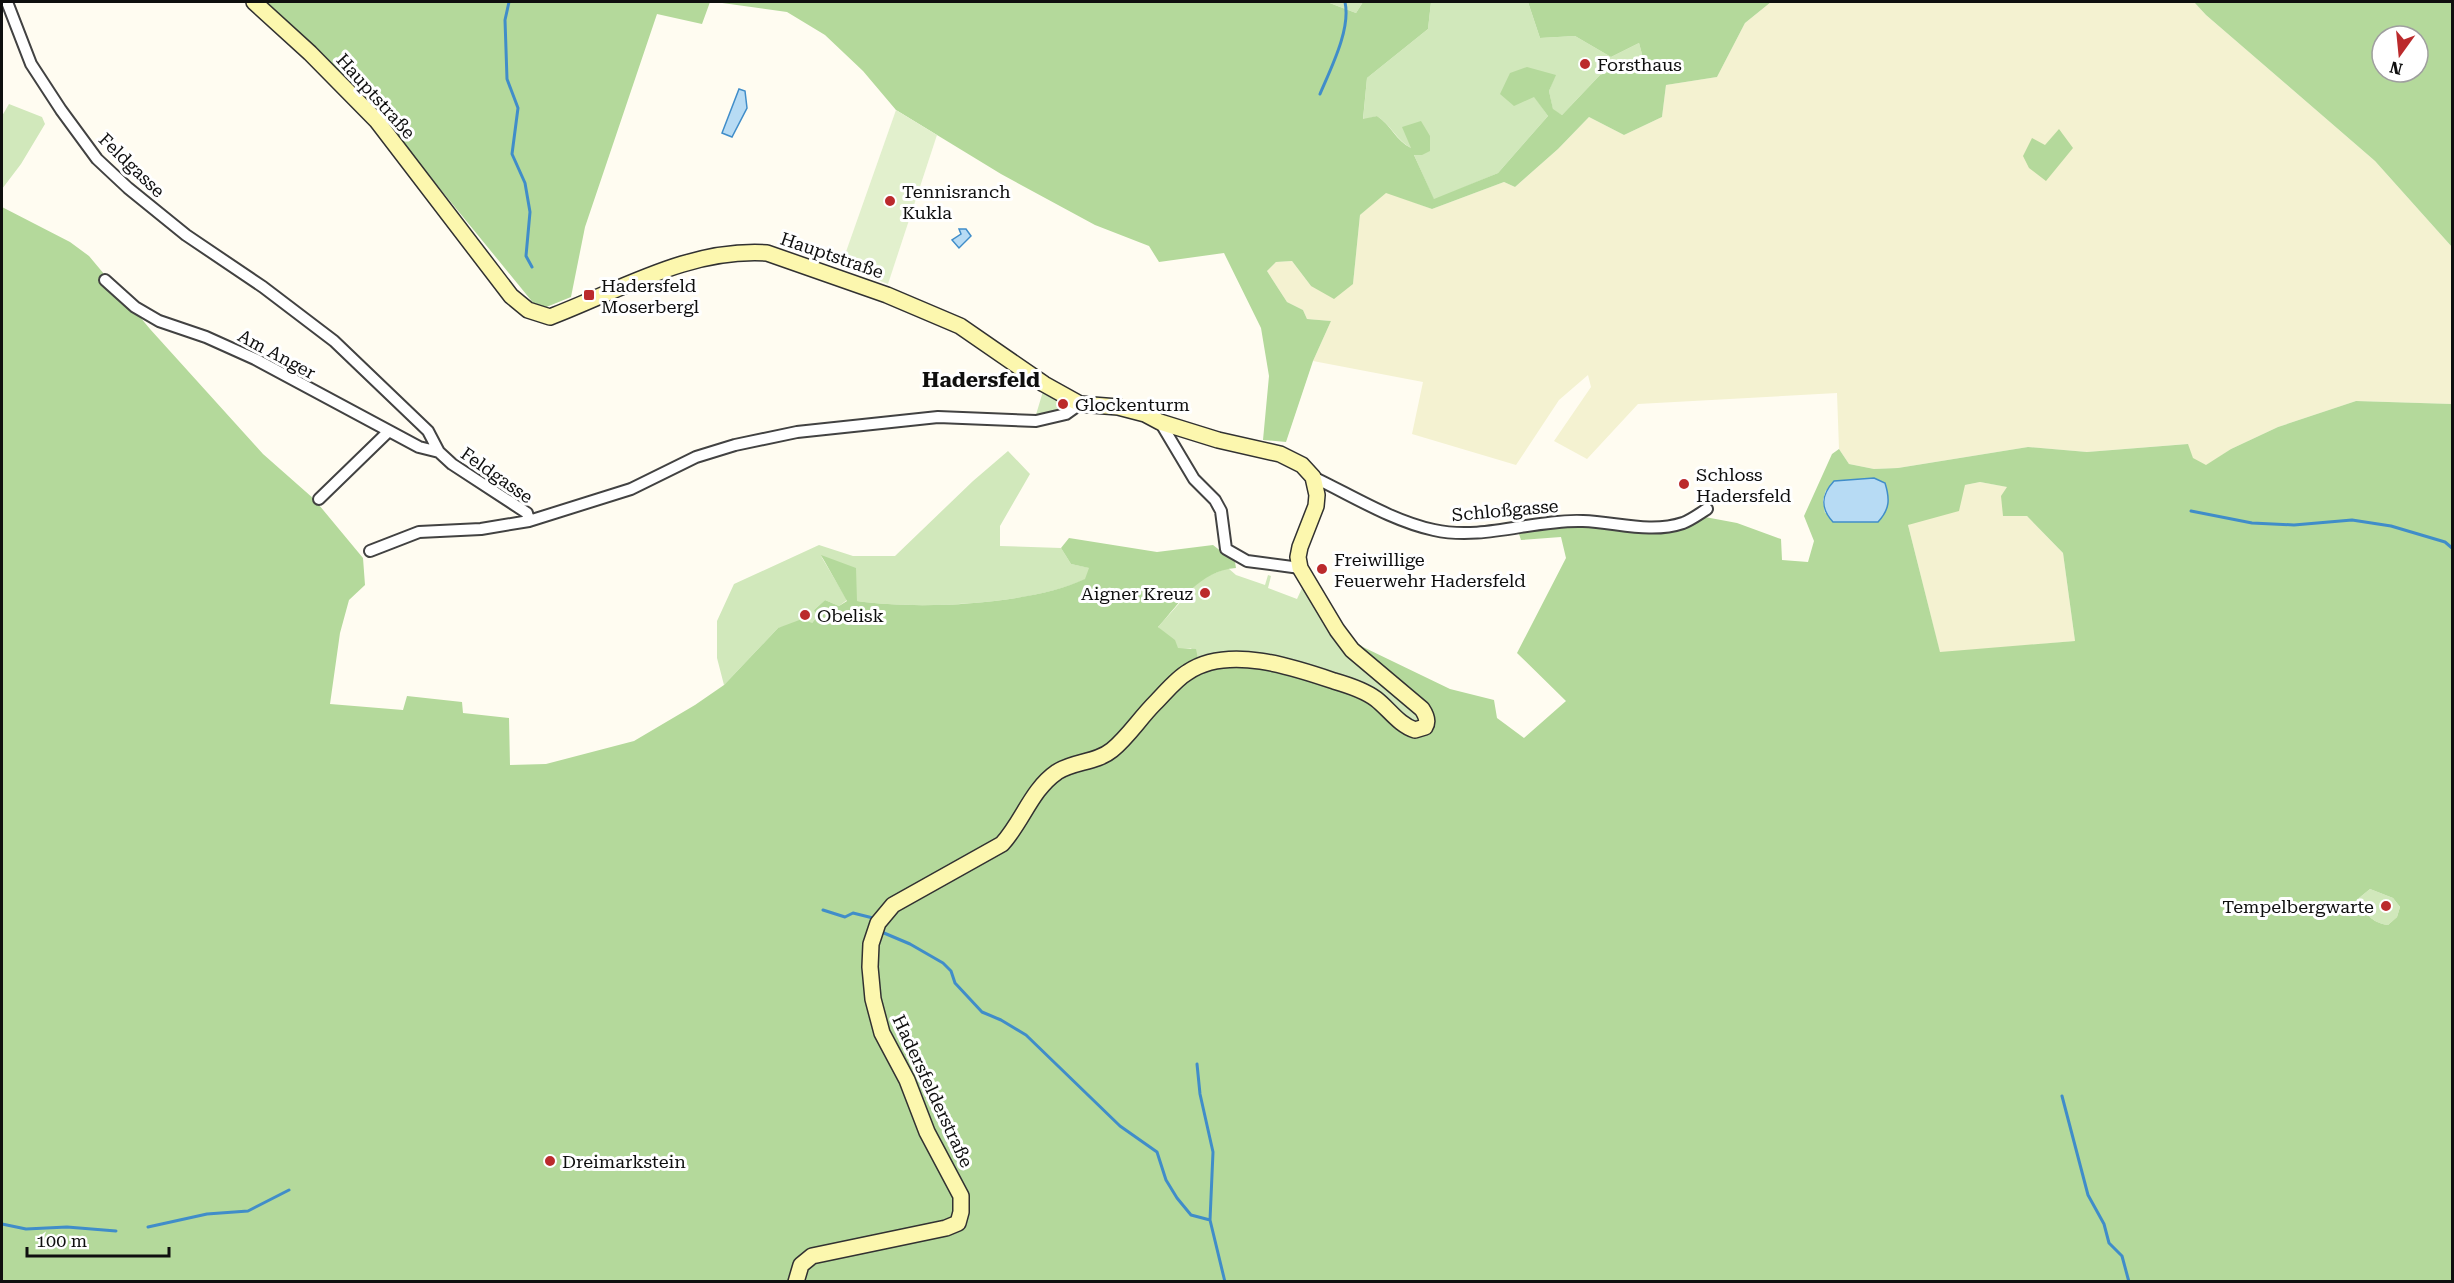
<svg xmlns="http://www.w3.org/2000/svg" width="2454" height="1283" viewBox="0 0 2454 1283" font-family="'Roboto Serif',serif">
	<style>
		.farmland { fill: #f4f2d1 }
		.green { fill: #d1e8bb }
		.forest { fill: #b4d99b; fill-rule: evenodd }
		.pitch { fill: #e2f0cd }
		.water { fill: #b7dbf4; stroke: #408dc9; stroke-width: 1.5 }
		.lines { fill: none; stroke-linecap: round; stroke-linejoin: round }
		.stream { stroke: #408dc9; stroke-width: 3 }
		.street-casing { stroke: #424242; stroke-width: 14 }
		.secondary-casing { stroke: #313131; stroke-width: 18 }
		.street { stroke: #fff; stroke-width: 10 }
		.secondary { stroke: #fcf7ae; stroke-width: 15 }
		.poi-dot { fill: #bb2a2c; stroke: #fff; stroke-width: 2 }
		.labels { text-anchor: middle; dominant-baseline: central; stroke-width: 6; stroke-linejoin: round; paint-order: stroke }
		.poi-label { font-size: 18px; fill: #0f0f0f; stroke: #fff; text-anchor: start }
		.street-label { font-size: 18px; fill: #0f0f0f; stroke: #fff }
		.quarter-label { font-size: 21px; font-weight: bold; fill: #0f0f0f; stroke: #fff }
	</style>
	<rect width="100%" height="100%" fill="#fffcf1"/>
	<path class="farmland" d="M1771,2H2194L2206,15L2375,161L2452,247V404L2356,401L2278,427L2231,449L2206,466L2193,459L2187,444L2087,452L2028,447L1898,468L1874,469L1849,464L1839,449L1837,393L1638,404L1587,459L1554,441L1591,387L1588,375L1559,400L1516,465L1412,434L1423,382L1313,361L1331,321L1307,319L1303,310L1287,302L1267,271L1276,262L1292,261L1311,286L1353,284L1360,215L1386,192L1432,209L1504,182L1515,187L1558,149L1589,117L1624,135L1662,117L1666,85L1717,77L1745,23Z
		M1980,482L2008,487L2027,516L2063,553L2075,641L1940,653L1908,525L1919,520L1965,485Z"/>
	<path class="green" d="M1327,2H1363L1356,13Z
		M1431,2H1528L1540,38L1575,36L1611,57L1639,43L1643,58L1600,75L1562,115L1553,110L1549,91L1555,75L1534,96L1548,116L1498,173L1434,200L1411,148C1397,141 1391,125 1377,116L1363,120L1367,78L1428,29Z
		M9,104L42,117L45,124L21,164L2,189V116Z
		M1044,388L1060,398L1059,412L1035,418Z
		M1008,451L1030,474L1000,526V546L1061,548L1071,564L1090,568L1086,579C1029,605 919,610 857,601L821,556L847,600L839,606L825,600L814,610L816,618L812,623L778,628L724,685L717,658V621L734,584L819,545L853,556H895L973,481Z
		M1228,568L1236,575L1265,585L1268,575L1271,576L1268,588L1297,599L1303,586L1417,714L1416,721L1198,659L1191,648L1178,649L1158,627L1202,578Z
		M2370,889L2393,898L2400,907L2397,917L2388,925C2370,922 2366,914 2359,898Z"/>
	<path class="forest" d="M260,2H710L702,24L657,14L585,227L571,297L539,310L383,119Z
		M715,2H1327L1356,13L1363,2H1431L1428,29L1367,78L1363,119L1377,116C1391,125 1396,141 1411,148L1402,127L1421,121L1430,136V151L1422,155H1414L1434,199L1498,173L1548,116L1534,97L1514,106L1500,94L1510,73L1527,67L1556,75L1549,91L1553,109L1562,115L1600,75L1643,58L1639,43L1611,57L1575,36L1540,38L1528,2H1771L1745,23L1717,77L1666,85L1662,117L1624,135L1589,117L1558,149L1515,187L1504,182L1432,209L1386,193L1360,215L1353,284L1334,299L1311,286L1292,261L1276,262L1267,271L1287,302L1303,310L1307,319L1331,321L1313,361L1286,442L1263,440L1269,376L1261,328L1224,253L1159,262L1149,246L1095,225L1001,174L896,110L863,71L825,35L787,12Z
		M2194,2H2452V247L2375,161L2206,15ZM2382,36H2418V72H2382Z
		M2059,129L2073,148L2046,181L2029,168L2023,156L2032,138L2045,145Z
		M2,207L70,242L89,256L150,329L263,454L314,499L363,558L365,585L349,600L340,633L330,704L403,710L407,696L462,702L463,713L509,718L510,765L546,764L634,741L695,705L724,685L778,628L802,619L812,623L816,618L814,610L825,600L839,606L847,601L821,555L856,568L857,601C919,610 1029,605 1085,579L1089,568L1071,564L1061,548L1069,538L1157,552L1213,545L1235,562L1236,568C1200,570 1180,603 1158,627L1175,640L1178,648L1196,649L1198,659L1336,676L1403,719L1416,721L1417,714L1337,628L1363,647L1450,689L1494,700L1497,718L1524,738L1566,701L1517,653L1566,558L1561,537L1521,540L1518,531L1583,525L1628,530H1680L1705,517L1737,523L1781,539L1782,560L1808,562L1814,541L1804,516L1832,454L1839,449L1849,464L1874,469L1898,468L2028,447L2087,452L2188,444L2193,458L2206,465L2231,449L2278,427L2356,401L2452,404V1281H2ZM1980,482L2007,487L2001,496L2003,516H2027L2063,553L2075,641L1940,652L1908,525L1959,511L1965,485ZM1826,490L1886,511L1878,522L1825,513L1823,500ZM2370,889L2393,898L2400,907L2397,917L2388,925C2370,922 2366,914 2359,898Z"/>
	<path class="pitch" d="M896,110L937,135L888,284L841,266Z"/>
	<path class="water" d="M739,89L745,91L747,108L732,137L722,133Z
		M959,229H966L971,236L959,248L952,240L961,234Z
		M1874,478L1885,483C1890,499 1890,509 1878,522H1833C1820,508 1821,495 1834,481Z"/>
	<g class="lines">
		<path class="stream" d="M509,2L505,20L507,79L518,108L512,154L525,183L530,212L526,256L532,267
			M1320,94C1331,68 1351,29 1345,2
			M2191,511L2252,523L2294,525L2352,520L2391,526L2445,542L2452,548
			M823,910L845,917L853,913L873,918
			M884,933L910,944L943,963L951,971L955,983L982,1012L1001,1020L1026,1035L1120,1126L1157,1152L1166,1180L1177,1198L1191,1215L1210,1220
			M1197,1064L1200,1094L1213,1152L1210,1220L1225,1282
			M2062,1096L2088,1195L2104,1224L2109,1243L2122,1256L2129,1282
			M2,1224L26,1229L67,1227L116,1231
			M148,1227L207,1214L248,1211L289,1190"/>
		<g class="street-casing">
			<path id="street" d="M7,2L31,64L61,110L97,159L128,188L186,235L263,287L334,341L428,431L439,452L452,464L527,513L529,521
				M105,280L135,307L159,321L206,337L255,359L419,447L439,452
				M1160,422L1194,479L1215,500L1221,511L1226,549L1247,561L1300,568
				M1313,477C1351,495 1392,521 1434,530C1483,541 1534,519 1583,521C1616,522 1650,534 1683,523C1691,520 1699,514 1707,509
				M319,499L389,431
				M370,551L419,532L481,529L529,521L631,489L696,457L735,445L797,432L938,417L1036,421L1066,414L1080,404"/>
		</g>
		<g class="secondary-casing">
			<path id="secondary" d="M254,2L310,53L377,121L511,296L528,310L550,317C621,290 689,248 767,253L887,295L960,326L1044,384L1080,404L1118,407L1145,414L1160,422L1218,440L1280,454L1302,465L1313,477L1317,495L1316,506L1300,547L1298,557L1300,568L1337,630L1352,650L1422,709C1426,715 1429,721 1425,727L1415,730C1399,725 1389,709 1376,699C1364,690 1348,685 1334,681C1293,667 1228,645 1188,672C1176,679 1165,693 1155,703C1140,718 1128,737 1112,750C1096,763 1074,761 1057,772C1031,790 1023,821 1002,844L893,905L878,923L871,944L870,967L873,999L882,1033L907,1080L927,1132L961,1196V1212L958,1223L946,1228L812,1256L801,1265L796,1282"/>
		</g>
		<use href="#street" class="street"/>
		<use href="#secondary" class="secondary"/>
	</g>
	<g class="poi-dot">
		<circle cx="1585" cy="64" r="6"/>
		<circle cx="890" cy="201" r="6"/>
		<rect x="583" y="289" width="12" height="12" rx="3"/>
		<circle cx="1063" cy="404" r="6"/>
		<circle cx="1684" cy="484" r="6"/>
		<circle cx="1322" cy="569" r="6"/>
		<circle cx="1205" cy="593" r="6"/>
		<circle cx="805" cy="615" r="6"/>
		<circle cx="2386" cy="906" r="6"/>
		<circle cx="550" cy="1161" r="6"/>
	</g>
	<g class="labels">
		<g class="poi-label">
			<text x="1597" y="64">Forsthaus</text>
			<text x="902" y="191">Tennisranch<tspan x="902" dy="21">Kukla</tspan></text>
			<text x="601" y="285">Hadersfeld<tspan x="601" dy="21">Moserbergl</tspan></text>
			<text x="1075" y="404">Glockenturm</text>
			<text x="1696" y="474">Schloss<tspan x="1696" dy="21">Hadersfeld</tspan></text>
			<text x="1334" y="559">Freiwillige<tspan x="1334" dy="21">Feuerwehr Hadersfeld</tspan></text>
			<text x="1193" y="593" text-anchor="end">Aigner Kreuz</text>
			<text x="817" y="615">Obelisk</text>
			<text x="2374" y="906" text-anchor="end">Tempelbergwarte</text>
			<text x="562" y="1161">Dreimarkstein</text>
		</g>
		<g class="street-label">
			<text transform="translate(376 96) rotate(48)">Hauptstraße</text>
			<text transform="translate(132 165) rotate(44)">Feldgasse</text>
			<text transform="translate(832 255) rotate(19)">Hauptstraße</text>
			<text transform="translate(277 354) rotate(28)">Am Anger</text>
			<text transform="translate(497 475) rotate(35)">Feldgasse</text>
			<text transform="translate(1505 510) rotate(-5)">Schloßgasse</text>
			<text transform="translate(933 1091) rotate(65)">Hadersfelderstraße</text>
		</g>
		<g class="quarter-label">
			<text x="981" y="380">Hadersfeld</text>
		</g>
	</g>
	<rect width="2454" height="1283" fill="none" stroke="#0f0f0f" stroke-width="6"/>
	<g transform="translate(2400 54) rotate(195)"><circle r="28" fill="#ffffff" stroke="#9f9f9f" stroke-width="1.5"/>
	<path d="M0-4.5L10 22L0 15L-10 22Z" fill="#bb2a2c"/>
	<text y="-9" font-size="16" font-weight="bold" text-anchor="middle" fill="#0f0f0f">N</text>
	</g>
	<path d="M27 1247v9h142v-9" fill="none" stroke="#0f0f0f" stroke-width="3"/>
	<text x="36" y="1247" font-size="18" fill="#0f0f0f" stroke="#ffffff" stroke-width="4.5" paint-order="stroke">100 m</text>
</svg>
